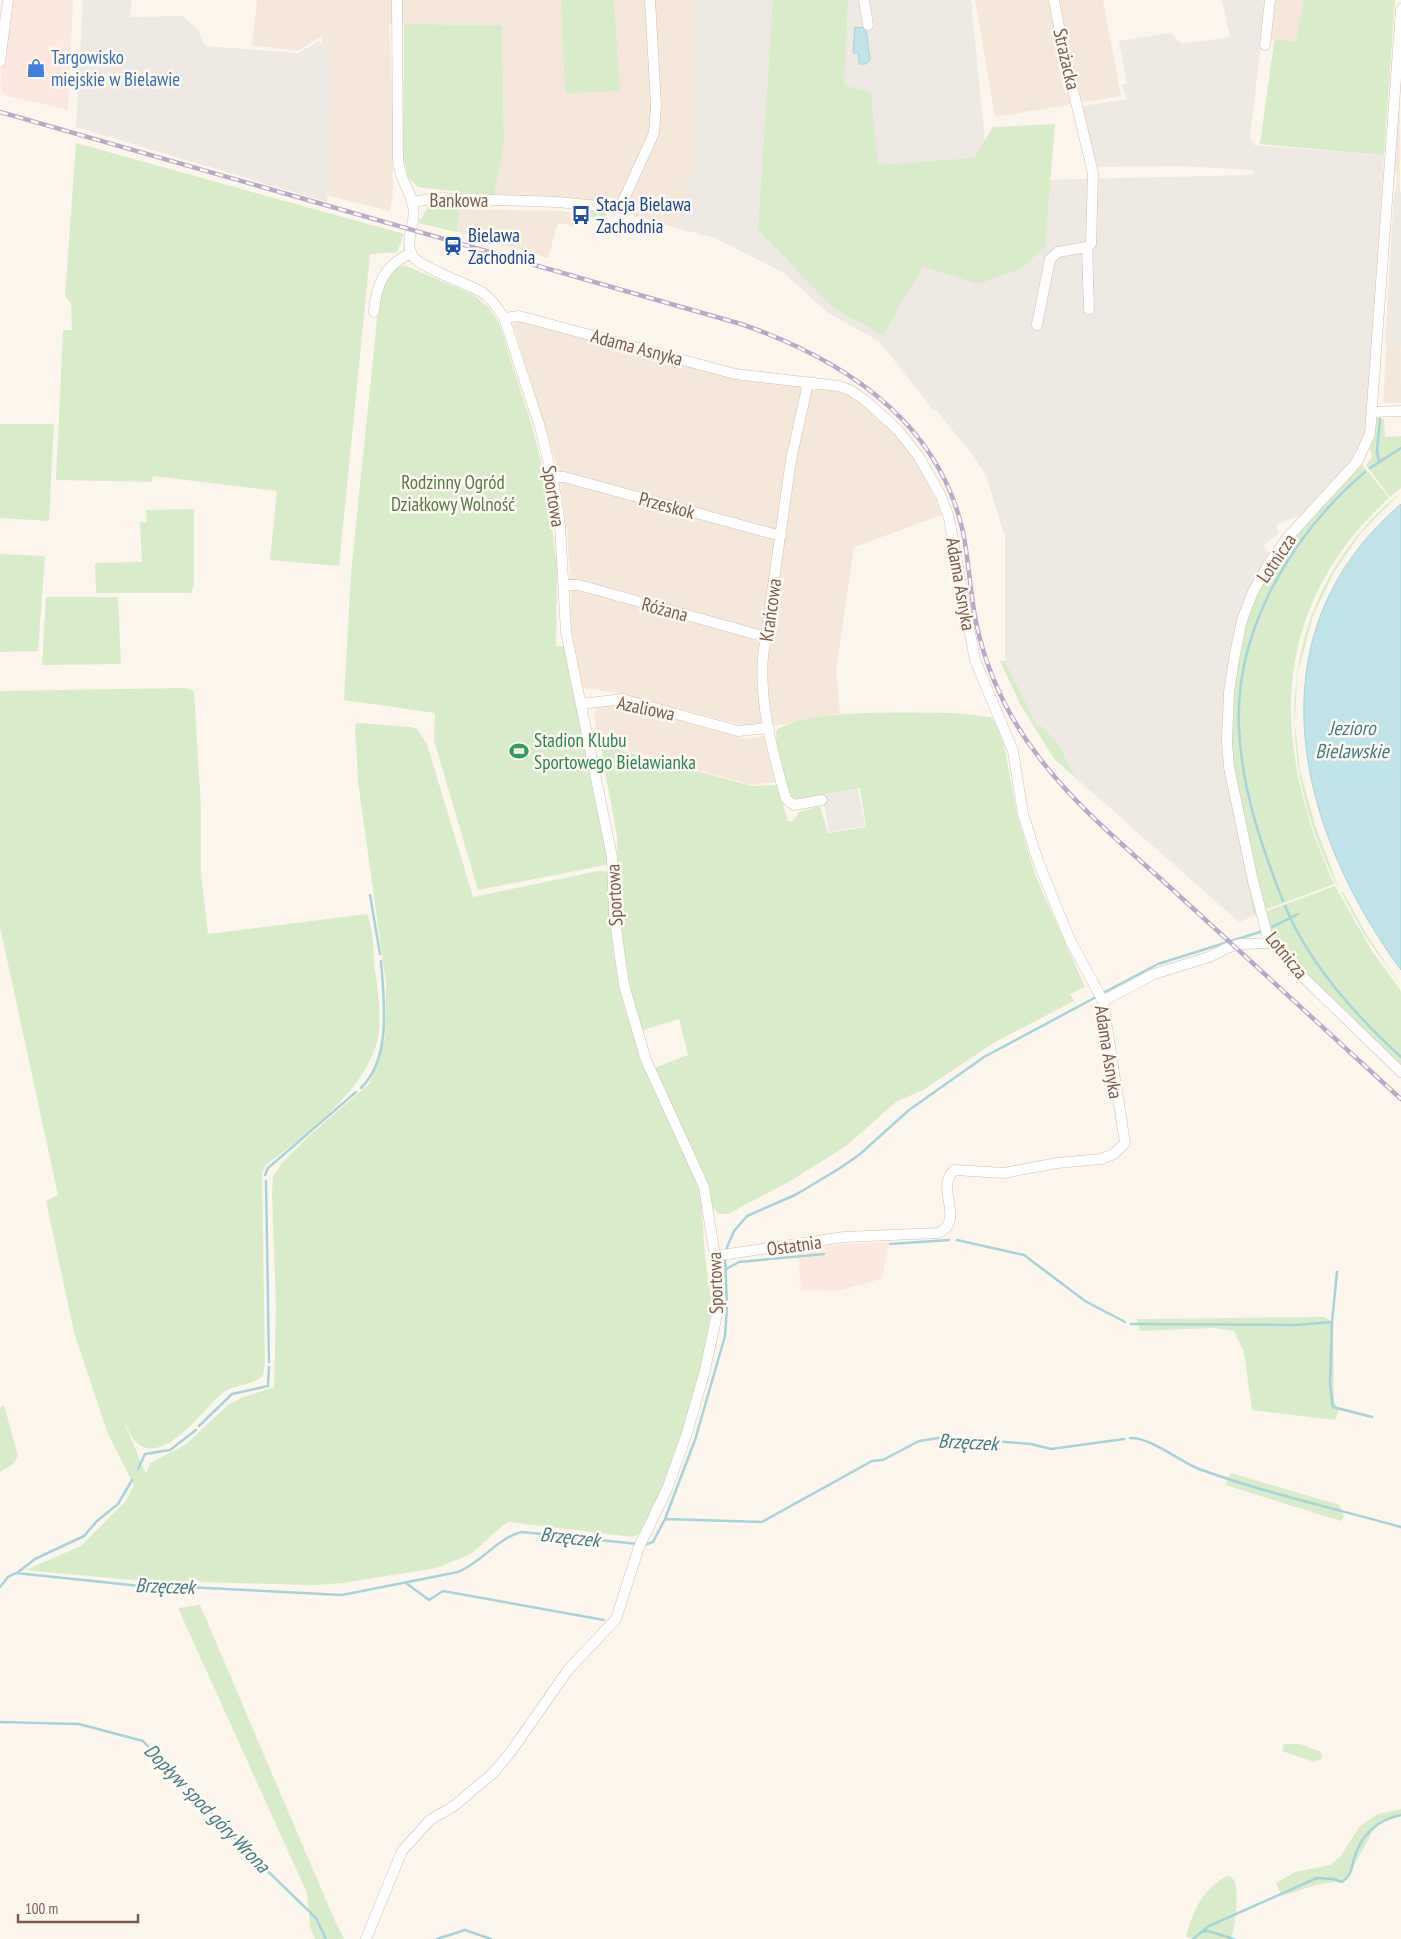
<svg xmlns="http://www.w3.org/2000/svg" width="1401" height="1939" viewBox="0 0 1401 1939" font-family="'PT Sans Narrow',sans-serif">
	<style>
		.residential { fill: #f5e8da }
		.commercial { fill: #fde8e0 }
		.industrial { fill: #efe9e4 }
		.green { fill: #d8ecc9 }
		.water { fill: #bfe3e8; stroke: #a5d3da }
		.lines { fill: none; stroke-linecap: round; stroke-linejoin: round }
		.stream { stroke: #a5d3da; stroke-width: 2.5 }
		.minor-casing { stroke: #d1beb0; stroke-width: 11 }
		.minor { stroke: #fff; stroke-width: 10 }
		.rail-casing { stroke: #b9a8c9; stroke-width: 4.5 }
		.rail { stroke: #fffaf3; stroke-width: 2.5; stroke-dasharray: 8; stroke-linecap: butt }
		.labels { text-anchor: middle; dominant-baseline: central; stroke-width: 5; stroke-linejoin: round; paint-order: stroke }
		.shop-label { font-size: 19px; fill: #366cbe; stroke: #fffaf3; text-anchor: start }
		.street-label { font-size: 19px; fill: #7a5c4d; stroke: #fffaf3 }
		.transit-label { font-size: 19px; fill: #164399; stroke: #fffaf3; text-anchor: start }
		.park-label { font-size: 19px; fill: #537a41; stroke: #fffaf3 }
		.leisure-label { font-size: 19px; fill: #27864d; stroke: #fffaf3; text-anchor: start }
		.water-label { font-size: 20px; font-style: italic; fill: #437c86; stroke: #fffaf3 }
	</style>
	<rect width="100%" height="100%" fill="#fdf6ec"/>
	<path class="residential" d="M257,0H694L696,162L672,227L627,213L630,204L549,197L494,196L504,143L502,25L389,24L393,107V193L390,211L318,193L322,36L298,51L252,45Z
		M975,0H1103L1121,96L995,117Z
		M1269,0H1305L1296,42L1271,40Z
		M1399,0L1401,403H1383L1397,173L1384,172Z
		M460,209L563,211L576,214L573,226L558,223L548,258L457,232Z
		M524,319L801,386L804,389L770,587L765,720L762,723L746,726L618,693L582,688L570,634L571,592L567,530L558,469L513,324Z
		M814,387L844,391L867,406L893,433L906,447L926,479L942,515L854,547L836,670L840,713L773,726L768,687L767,656L799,442L811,390Z
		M616,703L745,739L763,736L767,737L777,782L752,785L599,743L594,715L598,707Z"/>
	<path class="commercial" d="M11,0H73L68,110L4,95L0,83Z
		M889,1242L882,1279L836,1291L801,1290L798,1250L845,1244Z"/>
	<path class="industrial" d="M83,0H132L130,17L182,16L198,29L205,46L298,53L319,41L326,53H332L330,154L327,202L76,127Z
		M694,0H971L989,181L1253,175V170L1178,166L1097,167L1082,106L1127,99L1122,85L1127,84L1119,41L1171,33L1182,44L1230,37L1222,0H1266L1250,137L1254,145L1384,155L1367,430L1350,462L1301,515L1276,525L1279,533L1263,546L1270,553L1247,592L1229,658L1223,701L1222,753L1254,916L1239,922L1077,779L1056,741L1037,727L1005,661V537L986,475L969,450L935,409L933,410L879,341L828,313L784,273L715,238L672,227L696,162Z
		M1394,192H1401V346L1385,345Z
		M858,789L865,826L829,832L822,795Z"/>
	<path class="green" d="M561,0H614L620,91L565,93Z
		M773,0H848L844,85L871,93L878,165L974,158L993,127L1055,124L1045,247L1021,269L978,284L923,266L883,335L835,309L758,230Z
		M1304,0H1395L1384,155L1260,144L1274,42L1275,39L1296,42Z
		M404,24L502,25L504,143L494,196L418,187L408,177L403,156Z
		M76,143L404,234L397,252L370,254L339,566L270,560L277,491L153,476L152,482L56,480L63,330H72L71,303L65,296Z
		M429,206L460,209L457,232L418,223Z
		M583,209L605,211L606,216L602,219L589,217Z
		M406,266L474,295L488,307L499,323L531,423L547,484L557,567L556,646H566L611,864L478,890L434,740L435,713L344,700L351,573L379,300C383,286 389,266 406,266Z
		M1377,417L1384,419L1385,437L1401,436V488L1390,497L1366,465L1372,457L1370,449Z
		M0,424H54L49,521L0,518Z
		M1361,463L1389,498C1268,608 1271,745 1334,884L1267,909L1262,906L1232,762V691L1240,642L1254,599L1285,546Z
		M1401,492L1361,533L1334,572L1313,616L1297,676L1295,724L1300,771L1315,825L1340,891C1268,754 1276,594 1401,492Z
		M194,509V586L191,593H96L95,563L142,562L140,522H147L146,510Z
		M1270,553L1248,596L1223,737L1257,915L1254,916L1223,761V701L1231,647L1240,613L1249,587Z
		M0,554L45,556L38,651L0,652Z
		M46,597H118L121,664L42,665Z
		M1000,661H1005L1037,726L1040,725L1056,741L1077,779L1055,760L1048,749L1020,704Z
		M185,688L194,691L201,808V872L208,934L367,914C374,929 373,953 375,970C378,990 381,1012 379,1032C371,1088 307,1133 265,1166L262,1173L265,1362L263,1375C254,1386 236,1384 224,1392C205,1406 165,1467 137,1443C130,1437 128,1427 123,1420L146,1474L150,1463L185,1445L228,1405L241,1398L274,1387L276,1307L272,1194L273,1176L282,1163L310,1135L369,1084L385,1037L386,983L358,782L355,725L357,723L411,727L417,729L427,744L473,897L598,871H605L608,873L609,913L614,957L626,1013L647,1074L700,1187L705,1256L712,1303L705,1353L681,1438L669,1473L639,1534L632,1537L509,1522L502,1526L471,1554L436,1568L343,1583L314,1585L202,1582L188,1577L189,1581L175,1584L25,1570L81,1546L126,1501L134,1485L108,1434L74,1332L46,1201L58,1195L0,927V691Z
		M955,713L991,717L997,725L1004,745L1017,814L1035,875L1085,987L1070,994L1074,1001L995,1042L923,1090L896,1102L846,1146L792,1180L728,1214H719L713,1208L705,1176L654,1068L688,1055L679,1019L640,1031L633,1010L618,918L617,837L601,748L605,746L752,786L777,785L788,821H793L799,812L820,806L828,833L866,827L860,788L800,799L793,798C785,788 773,741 777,730C806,708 916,713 955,713Z
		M1335,886L1372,951L1401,991V1070L1281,947L1271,932L1264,915L1269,910Z
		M1341,892H1343L1367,935L1401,986L1365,936Z
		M1324,1317L1330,1320L1333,1329L1334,1401L1339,1410L1335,1420L1252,1410L1244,1352L1234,1331L1214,1328L1140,1331L1137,1319Z
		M4,1405L18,1456L13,1464L0,1472V1408Z
		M1231,1473L1340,1505L1344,1516L1341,1521L1225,1485Z
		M200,1605L335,1921L344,1939H315L310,1926L307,1893L178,1608Z
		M1284,1744H1300L1321,1752L1322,1758L1314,1762L1282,1751Z
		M1401,1809V1816L1377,1824L1346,1880L1316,1885L1282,1896L1276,1883L1295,1872L1330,1865L1340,1857L1360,1826L1378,1814Z
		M1229,1875C1229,1875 1234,1880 1234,1880C1239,1888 1236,1932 1230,1939H1191L1186,1936C1194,1909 1203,1888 1229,1875Z"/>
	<path class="water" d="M855,27L866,28L870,60L866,64H859L858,53H853Z
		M1401,504V970C1296,827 1249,634 1401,504Z"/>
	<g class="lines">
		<path class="stream" d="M1379,461L1377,451L1380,419
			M1370,468L1401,448
			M370,895L380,954
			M1283,901C1261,845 1242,790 1239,729C1234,630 1292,534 1365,472
			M1285,906C1309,964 1355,1015 1401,1057
			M1268,929L1298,914
			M1103,993L1158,964L1263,931
			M361,1088C392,1058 384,1000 381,961
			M265,1175L268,1168L356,1092
			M266,1181L269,1362
			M957,1240L1024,1255L1085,1301L1125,1322
			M890,1244L949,1240
			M725,1252L734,1231L747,1216L795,1195L837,1170L859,1155L909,1110L984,1057L1098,996
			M726,1269L739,1262L824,1254
			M1332,1322L1330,1385L1333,1407L1372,1417
			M1131,1324L1295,1325L1332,1322L1337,1272
			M199,1426L232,1394L268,1386L269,1367
			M1130,1438C1148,1436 1181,1462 1199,1469C1265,1493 1333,1508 1401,1527
			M138,1469L145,1454L170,1450L196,1430
			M665,1519L695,1440L725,1336L727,1307L725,1257
			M643,1545L653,1542L665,1519L762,1522L872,1461L883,1460L919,1441L945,1437L1031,1444L1051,1449L1124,1439
			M17,1573L35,1559L84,1536L97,1521L118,1504L132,1480
			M406,1583L429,1600L443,1591L604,1620
			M0,1587L8,1577L16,1573L169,1589L186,1587L342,1595L458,1572C481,1563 500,1536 522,1532L638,1544
			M0,1722L79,1724L143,1741L241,1845L316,1918L326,1939
			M1201,1932L1208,1931L1234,1939
			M437,1939L465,1930L491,1939
			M1193,1939L1209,1926L1317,1878L1333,1879L1342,1882C1352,1875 1351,1869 1354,1859C1361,1835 1377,1820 1401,1815"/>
		<g class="minor-casing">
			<path id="minor" d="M864,0L868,25
				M1054,0L1063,48L1093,173L1091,244L1087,247L1089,309
				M1401,9L1370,434L1357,462L1288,537L1268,565L1253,592L1242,620L1235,654L1229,692L1227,742L1229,767L1253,881L1268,938L1301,975L1401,1072
				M1265,45L1270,0
				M0,62L8,0
				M412,202L438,198L557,202L620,208L654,133L656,105L650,0
				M374,312C376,284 385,265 411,253
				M504,318L519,316L735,374L838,386L850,390L866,401L898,430L919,457L941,496L949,518L975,660L1013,751L1023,814L1039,864L1070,940L1103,1001L1125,1143L1114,1154L1101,1159L1057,1163L1004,1173L955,1170C933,1186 967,1221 938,1233L844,1237L715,1256
				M1037,325L1050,259L1058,252L1087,247
				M808,383L791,460L763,656C759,703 773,754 786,799L794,805L822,800
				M1373,412L1401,411
				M552,477H564L781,536
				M564,585H579L766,637
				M582,704L622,699L738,731L769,728
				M1103,1001L1154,974L1209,957L1227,948L1240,944L1271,943
				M366,1939L402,1851L430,1820L454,1806L493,1773L510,1753L568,1670L616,1619L639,1547L667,1489L686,1436L704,1374L718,1310L715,1256L704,1187L646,1060L624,985L614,914L612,857L566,632L560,525L554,485L540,427L504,318C498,308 492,299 482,292C468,284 418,267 412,255C404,239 417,222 413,206C410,189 399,179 398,159L397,0"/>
		</g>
		<use href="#minor" class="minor"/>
		<g class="rail-casing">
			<path id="rail" d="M0,112L741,324C842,359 938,420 963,532C969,562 970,592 976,622C986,670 1008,717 1038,756C1076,807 1127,848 1174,891C1249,960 1325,1029 1401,1099"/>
		</g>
		<use href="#rail" class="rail"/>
	</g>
	<defs>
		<g id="shop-bare" transform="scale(1.5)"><path d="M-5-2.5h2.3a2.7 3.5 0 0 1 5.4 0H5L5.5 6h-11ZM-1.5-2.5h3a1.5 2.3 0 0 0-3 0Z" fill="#3f7fe0" stroke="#fffaf3" stroke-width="2.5" paint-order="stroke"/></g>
		<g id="bus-bare" transform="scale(1.5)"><path d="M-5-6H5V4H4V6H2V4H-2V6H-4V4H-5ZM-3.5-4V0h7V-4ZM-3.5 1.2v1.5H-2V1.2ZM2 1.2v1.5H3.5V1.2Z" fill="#1a4fb4" stroke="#fffaf3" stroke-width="2.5" paint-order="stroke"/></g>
		<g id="station-bare" transform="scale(1.5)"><path d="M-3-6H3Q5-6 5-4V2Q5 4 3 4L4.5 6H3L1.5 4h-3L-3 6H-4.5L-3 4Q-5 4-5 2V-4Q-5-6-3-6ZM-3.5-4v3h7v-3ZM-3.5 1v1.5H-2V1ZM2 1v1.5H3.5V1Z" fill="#1a4fb4" stroke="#fffaf3" stroke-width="2.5" paint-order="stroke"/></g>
		<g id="stadium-bare" transform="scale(1.5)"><path d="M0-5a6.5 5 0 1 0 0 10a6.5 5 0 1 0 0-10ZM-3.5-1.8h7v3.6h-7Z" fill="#2e9e5b" stroke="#fffaf3" stroke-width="2.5" paint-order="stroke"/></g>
	</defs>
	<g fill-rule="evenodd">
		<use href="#shop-bare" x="36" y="68"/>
		<use href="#bus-bare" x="581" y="215"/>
		<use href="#station-bare" x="453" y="246"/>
		<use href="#stadium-bare" x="519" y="751"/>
	</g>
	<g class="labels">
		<g class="shop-label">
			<text x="51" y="57">Targowisko<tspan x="51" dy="22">miejskie w Bielawie</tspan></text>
		</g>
		<g class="street-label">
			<text transform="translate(1067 59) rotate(77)">Strażacka</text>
			<text x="459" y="200">Bankowa</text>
			<text transform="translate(637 347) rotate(15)">Adama Asnyka</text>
			<text transform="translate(554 496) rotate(81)">Sportowa</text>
			<text transform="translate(667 505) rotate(15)">Przeskok</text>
			<text transform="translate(1276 558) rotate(-56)">Lotnicza</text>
			<text transform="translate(961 584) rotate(80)">Adama Asnyka</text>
			<text transform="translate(665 609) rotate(15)">Różana</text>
			<text transform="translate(770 610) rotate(-82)">Krańcowa</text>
			<text transform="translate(646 708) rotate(12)">Azaliowa</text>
			<text transform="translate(614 895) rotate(-93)">Sportowa</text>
			<text transform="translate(1287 955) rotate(51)">Lotnicza</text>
			<text transform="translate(1109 1052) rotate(81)">Adama Asnyka</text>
			<text transform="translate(794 1245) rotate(-8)">Ostatnia</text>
			<text transform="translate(715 1283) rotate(-92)">Sportowa</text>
		</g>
		<g class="transit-label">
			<text x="596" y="204">Stacja Bielawa<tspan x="596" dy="22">Zachodnia</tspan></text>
			<text x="468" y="235">Bielawa<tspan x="468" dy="22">Zachodnia</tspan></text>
		</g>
		<g class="park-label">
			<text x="453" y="482">Rodzinny Ogród<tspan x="453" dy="22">Działkowy Wolność</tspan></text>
		</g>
		<g class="leisure-label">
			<text x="534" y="740">Stadion Klubu<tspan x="534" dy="22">Sportowego Bielawianka</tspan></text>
		</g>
		<g class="water-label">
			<text x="1352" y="728">Jezioro<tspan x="1352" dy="23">Bielawskie</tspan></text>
			<text transform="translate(968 1442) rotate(3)">Brzęczek</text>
			<text transform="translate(570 1537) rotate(6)">Brzęczek</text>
			<text transform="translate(165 1586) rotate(2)">Brzęczek</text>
			<text transform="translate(207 1808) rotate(46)">Dopływ spod góry Wrona</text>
		</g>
	</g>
	<path d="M18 1914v8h120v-8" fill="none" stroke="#7a5c4d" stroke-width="2.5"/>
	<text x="25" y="1914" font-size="15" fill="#7a5c4d" stroke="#fffaf3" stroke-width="4" paint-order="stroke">100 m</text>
</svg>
